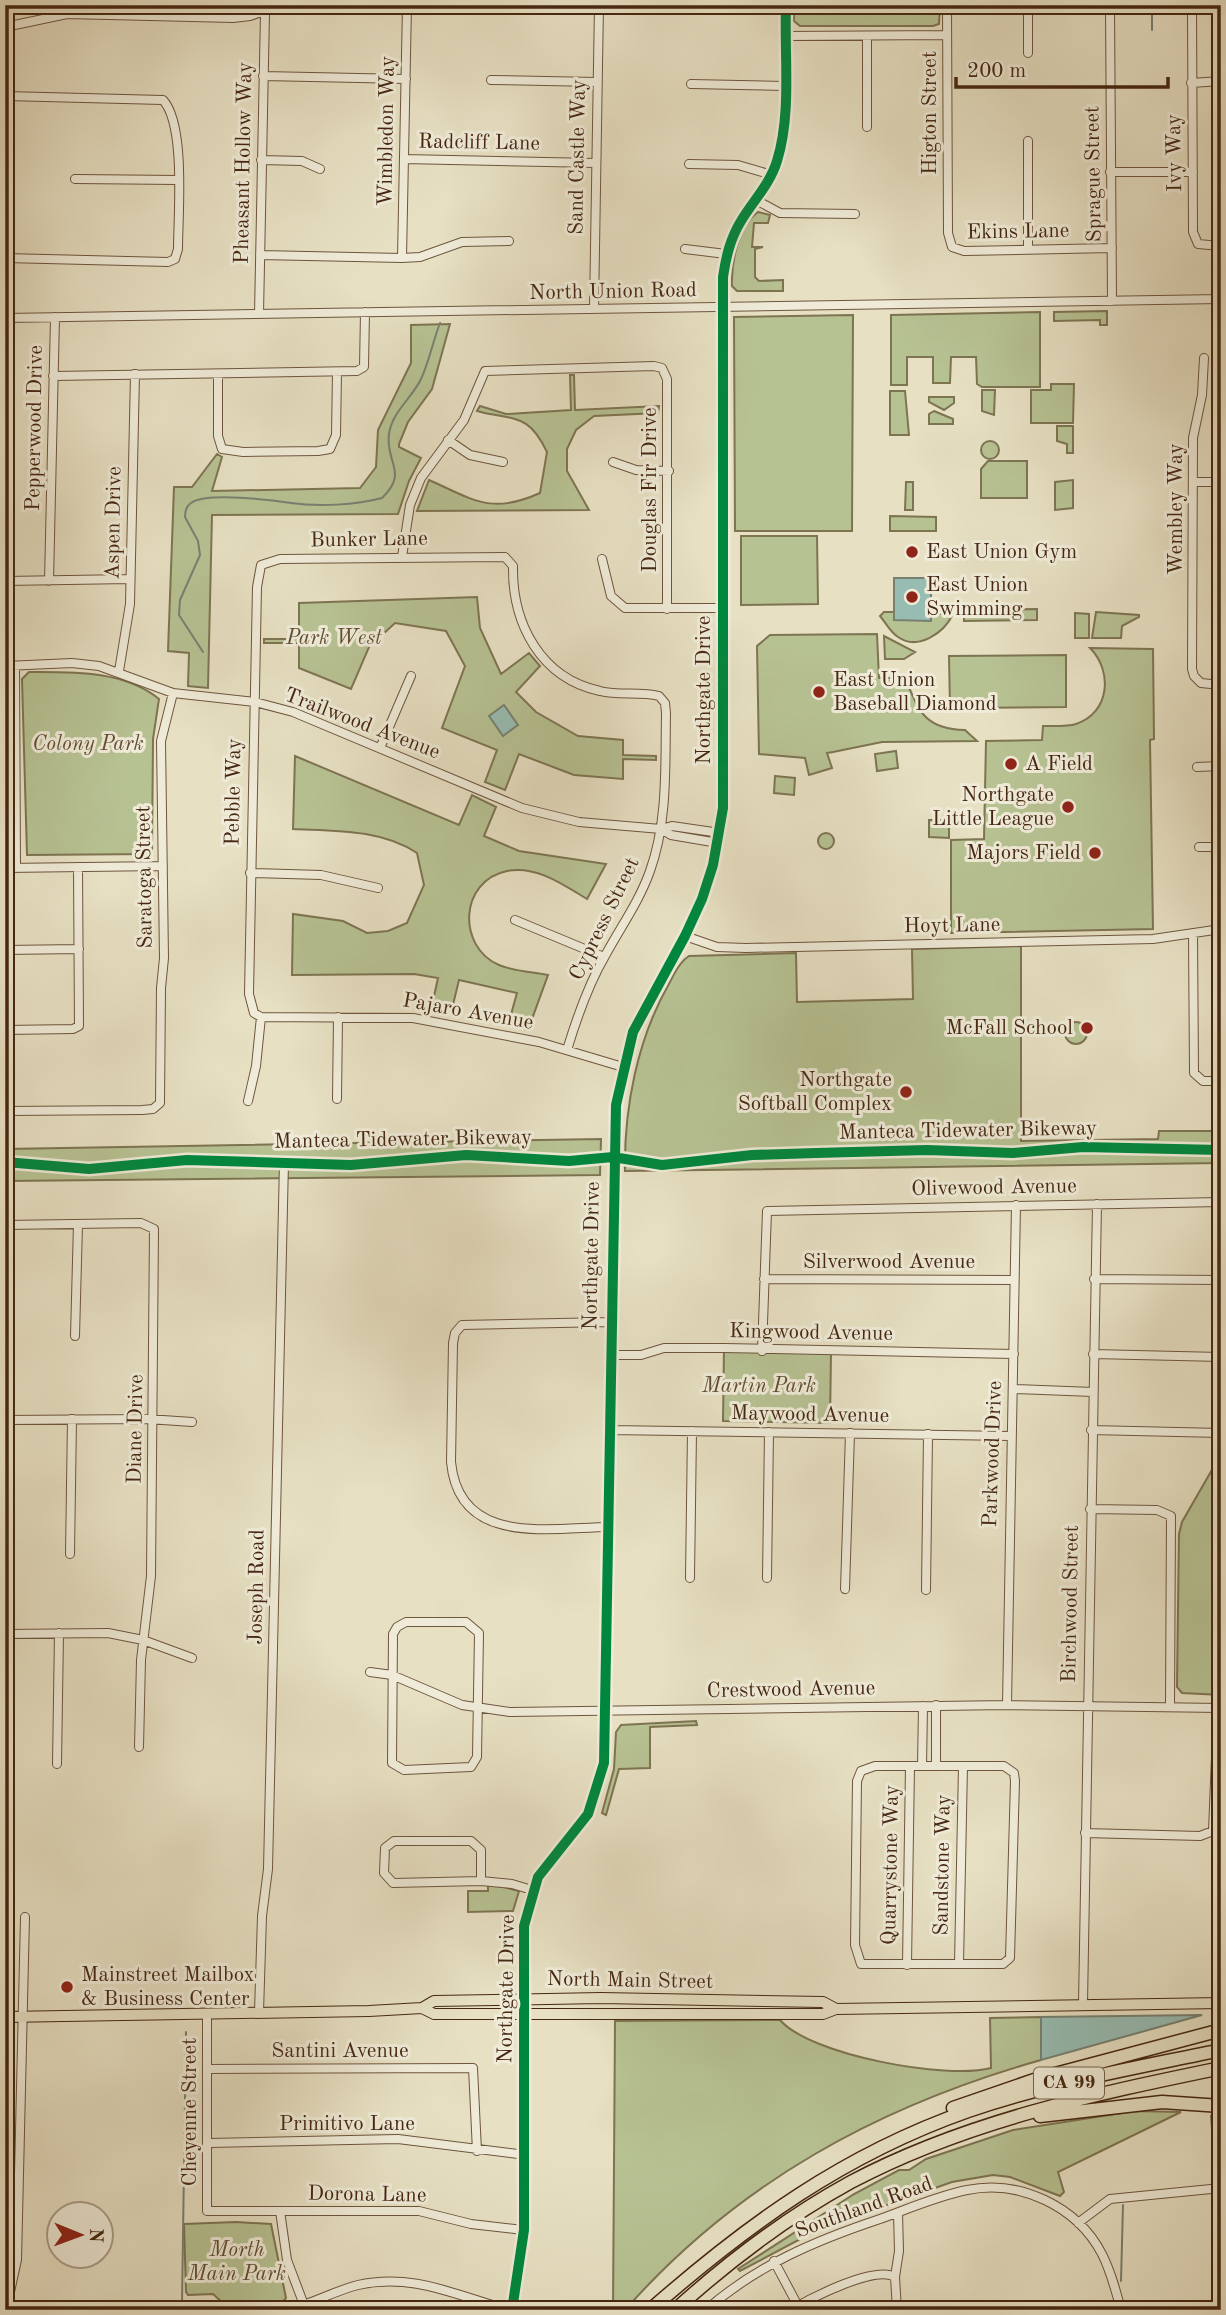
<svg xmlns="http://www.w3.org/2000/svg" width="1226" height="2315" viewBox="0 0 1226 2315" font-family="'Old Standard TT',serif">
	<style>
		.green { fill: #b7c293; stroke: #7e7452; stroke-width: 2 }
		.water { fill: #97bdb3; stroke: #778172; stroke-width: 2 }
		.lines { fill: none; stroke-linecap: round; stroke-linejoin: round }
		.stream { stroke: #778172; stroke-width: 2 }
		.minor-casing { stroke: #6e553e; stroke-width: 10 }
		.major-casing { stroke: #462711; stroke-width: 12 }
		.highway-casing { stroke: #462711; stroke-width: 15 }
		.minor { stroke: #efebd8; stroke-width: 8 }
		.major { stroke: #e7e0c3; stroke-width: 10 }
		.highway { stroke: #e7e0c3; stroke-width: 12 }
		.cycleway-casing { stroke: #efebd8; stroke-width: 15 }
		.cycleway { stroke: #00873e; stroke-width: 10 }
		.poi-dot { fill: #8f2418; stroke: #efebd8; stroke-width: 2.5 }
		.labels { text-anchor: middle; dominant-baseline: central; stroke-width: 6; stroke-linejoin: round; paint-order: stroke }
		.shield { fill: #efebd8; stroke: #79624d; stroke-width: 2 }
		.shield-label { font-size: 19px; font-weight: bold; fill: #462711 }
		.street-label { font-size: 21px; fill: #462711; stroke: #efebd8 }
		.poi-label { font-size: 21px; fill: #462711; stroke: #efebd8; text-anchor: start }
		.park-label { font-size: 21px; font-style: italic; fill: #624e32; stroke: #efebd8 }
	</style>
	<rect width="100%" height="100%" fill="#e7e0c3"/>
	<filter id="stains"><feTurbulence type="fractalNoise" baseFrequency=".00286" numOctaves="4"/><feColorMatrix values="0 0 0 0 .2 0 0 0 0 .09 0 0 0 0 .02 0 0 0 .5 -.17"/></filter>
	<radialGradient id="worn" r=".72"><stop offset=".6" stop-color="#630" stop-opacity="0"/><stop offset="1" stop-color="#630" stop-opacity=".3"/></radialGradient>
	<path class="green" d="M794,5H940L939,24L933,26H800L794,21Z
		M758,212L770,215L768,223H754L752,247H763L755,249V277L759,281L783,280V291H737L732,286C731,263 738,226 758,212Z
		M1107,311V325H1100V320L1054,321V312Z
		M1040,312V387H982L977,384L976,357H951L950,383H933V357H907V385H891V315Z
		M853,315L852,531H735L734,317Z
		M450,324L432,389L408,422L399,444V447L421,458L409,481L398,514L212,515L208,688L188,686L189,653L168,651L174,487H192L217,454L222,457L212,491L360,488L376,467L378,430L411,363V325Z
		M570,375H574L575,410L659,406L658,413L594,416L576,430L567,449V471L589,510L417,511L429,480C474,500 491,515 540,493L547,452C528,412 514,421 477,411L480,406L506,414L571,410Z
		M1051,384H1074L1073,423H1031V390H1051Z
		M982,390H995L994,415L982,411Z
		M890,391H905L909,435H890Z
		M929,397H954V403L944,410L929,402Z
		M5,408H10L8,538H5Z
		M934,411L953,419V424H929V414Z
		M1057,426H1073V453H1067V444L1057,441Z
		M981 450a9 9 0 1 1 18 0a9 9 0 1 1-18 0Z
		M988,461H1027V498H981V469Z
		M1073,480V508L1055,510V482Z
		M906,482H913V510H905Z
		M890,516L936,517V531H890Z
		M741,536H817L818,604L741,605Z
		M477,597L480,628L501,674L529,653L540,666L516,692L536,712L578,736L623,740V755L656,756V760L623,759V779L574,775L519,754L505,790L485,782L497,750L442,728L465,666L446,631L395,623L369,647L351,689L299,668V643H264V639H299V603Z
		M1037,609V620L964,621V610Z
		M884,612H894V620H931V614H953C944,633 918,651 898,637C890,632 886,623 880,616Z
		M1096,612L1139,615V617L1122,626L1121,638H1092Z
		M1075,613L1089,614V638H1075Z
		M877,634L879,678H905C919,711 924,729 965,730L977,741L882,742L833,752L827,753L832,768L809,775L805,758L759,754L757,646L770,635Z
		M884,636L915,652L904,659H885Z
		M1090,648L1153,649L1154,739L1150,740L1153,929L951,933V840L984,839L986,741L1042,740L1043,726C1053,726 1066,727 1076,724C1110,713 1113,671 1090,648Z
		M1066,655V707L950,708L949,656Z
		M29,672C71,672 124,670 159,699L153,739L152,854L27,855L22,679Z
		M896,751L898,768L877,771L875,754Z
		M295,756L459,825L472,795L496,807L484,836L519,851L606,864L587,899C564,885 536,865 507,871C459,881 457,947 499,965C513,971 533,972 548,975L528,1030L508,1025L517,993L459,980L451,1013L431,1010L438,978L414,974L292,975L293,914L343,921L367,933L388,931L407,923L424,885L417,853C381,829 334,831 293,829Z
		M775,776L795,778L794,795L774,793Z
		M929,820H949V838L929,837Z
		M818 841a8 8 0 1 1 16 0a8 8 0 1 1-16 0Z
		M1021,946V1141L1158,1139L1159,1131H1221V1163L625,1171C624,1108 637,1039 670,982C675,972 680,962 689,956L796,953L797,1002L913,999L912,949Z
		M1065 1033a11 11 0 1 1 22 0a11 11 0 1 1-22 0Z
		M601,1139L600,1175L5,1181V1149Z
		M724,1348L831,1352L830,1423L723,1421Z
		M1213,1468H1221V1695L1182,1693L1177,1687L1179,1534L1182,1522Z
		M696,1721L697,1725L650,1727V1768L619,1769L606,1815L602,1813L614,1769L616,1732L621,1725Z
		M488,1883L519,1891L513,1911L468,1912V1891H488Z
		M1041,2017V2060C879,2106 738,2182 625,2310H613L615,2021L780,2020C810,2055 947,2080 991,2068L990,2018Z
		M1135,2111L1181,2112L1058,2172L1064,2192L1060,2196L1010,2177L993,2175L952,2182L821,2228L740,2271L738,2269L854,2194L899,2170H909L926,2159L1013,2130Z
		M236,2222L271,2224L286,2298L281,2304L225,2305L213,2294L188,2295L186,2292L184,2224Z"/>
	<path class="water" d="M894,578H931V621L894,620Z
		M504,705L518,725L503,736L489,716Z
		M1202,2015L1041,2060V2017Z
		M1211,2116L1221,2119V2182L1216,2183Z"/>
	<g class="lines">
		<path class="stream" d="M1152,30V7
			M203,652L179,615L180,600L200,555L198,541L185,517C185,512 186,506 191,503C206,492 272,500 291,503C318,507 356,505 382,498C409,472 385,463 389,434C392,412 412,398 421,379C429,362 433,341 440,323
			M1121,2281L1123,2205
			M182,2303L186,2032"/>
		<g class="minor-casing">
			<path id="minor" d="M947,5L948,233L952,247L964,251L1112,248
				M1110,5L1112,301
				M1192,5L1193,232L1198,244L1221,246
				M1110,6L1153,5
				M5,27L67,14L233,18L250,16L281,5
				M785,36L947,35
				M867,37V127
				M1028,53V5
				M263,76L406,79
				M491,80L596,82
				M1191,83L1221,81
				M691,84L784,86
				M5,96L163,100C186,125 178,215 178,249L175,259L168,262L5,258
				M1028,141V248
				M404,159L596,163
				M261,160L302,161L320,169
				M689,164L738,165L772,175
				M1110,172H1193
				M75,179L179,180
				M756,200L780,213L855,214
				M685,249L726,254
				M260,255L402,258L420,257L462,242L509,241
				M402,258L407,5
				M594,309L599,5
				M259,314L265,12
				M5,318L1221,299
				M1204,358L1202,395L1193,438L1192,669L1194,676L1201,683L1221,685
				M218,374V436L222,449L243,452L318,451L330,449L336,435L337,372
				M53,376L357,371L364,367L365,312
				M448,440L470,455L503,462
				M613,462L636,470L669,471
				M1193,482H1221
				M402,557L410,505L421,478L464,420L485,371L654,366L662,368L667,379V609
				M602,559L611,596L625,608H724
				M5,581L130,579
				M49,581L55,317
				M5,666L72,663L99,666L173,693L255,702L293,712L522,808L579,822L661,829L672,826L720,833
				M15,666L16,868
				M119,671L130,604L135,374
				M380,748L411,676
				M1197,767L1221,766
				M661,829L671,835L718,843
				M1199,847H1221
				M5,868L163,866
				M250,873L321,875L378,888
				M515,920L604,957
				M1193,933L1194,1073L1203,1081H1221
				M685,936L717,947L746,948L1153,939L1221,929
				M5,950L79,949
				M261,1017L254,1013L249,994L257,587L261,565L280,559L505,557L513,566C512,623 540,678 600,691C619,696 640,691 659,696L665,703L666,713C665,766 668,821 650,871C639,902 620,928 605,956C588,985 577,1017 567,1050
				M261,1017L413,1018L539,1042L623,1067
				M5,1030L73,1029L79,1026L78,867
				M337,1099L338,1017
				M248,1101L256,1066L261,1017
				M5,1111L142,1110L153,1109L160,1103L161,988L164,958L161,741L173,693
				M5,1225L141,1223L154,1229L151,1576L141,1660L139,1747
				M764,1279L1014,1280
				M1094,1279L1221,1280
				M75,1336L78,1224
				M762,1351L767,1211L1221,1202
				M1093,1354L1221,1357
				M609,1355H641L664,1348H724L1014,1354
				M1013,1389L1093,1392
				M5,1420L148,1419L192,1422
				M609,1430L1011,1436
				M1091,1430L1221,1433
				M1090,1509L1157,1510L1171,1516L1170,1706
				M608,1527C547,1528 459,1546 451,1462L453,1343L455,1333L462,1325L610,1322
				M70,1554L72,1419
				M690,1578L692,1431
				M767,1578L769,1432
				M845,1589L850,1433
				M926,1590L928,1434
				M406,1622H466L479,1633L477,1757L471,1767L404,1770L392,1763L393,1634L397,1627Z
				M5,1634L108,1633L143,1640L192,1658
				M370,1672L392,1675L462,1705L510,1712L1007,1705L1221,1708
				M1007,1705L1016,1205
				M57,1764L59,1633
				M922,1766L923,1706
				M936,1766V1705
				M1004,1766L1014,1773L1015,1781L1010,1958L1003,1964H861L855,1945L857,1781L861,1771L875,1766Z
				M1085,1833L1200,1836L1213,1831L1218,1708
				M394,1841H471L481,1850V1881L393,1883L384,1873L385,1848Z
				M481,1881L512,1884L532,1890
				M959,1964L963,1766
				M907,1965L910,1766
				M1083,2004L1097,1204
				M259,2012L262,1916L268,1869L284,1162
				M207,2013V2211H419L471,2224L524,2230
				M207,2069L473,2068L477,2151
				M209,2143L398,2139L526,2155
				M280,2211L287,2260L304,2305
				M1078,2223L1110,2199L1221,2188
				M774,2261L798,2306
				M895,2277L899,2251L898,2213
				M196,2305L213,2310
				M6,2310L17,2260L25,1917
				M287,2310C312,2304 334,2291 358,2285C413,2272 459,2297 510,2310
				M512,2310L524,2230V1926L538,1877L588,1814L604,1763L616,1105L633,1032L685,936L702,899L713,865L723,808V277C726,257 730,239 741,221C753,201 770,184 777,161C792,113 784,55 786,5
				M706,2310C757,2265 817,2240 880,2219C908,2209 937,2196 967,2190C1019,2179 1077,2206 1102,2254C1111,2272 1116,2291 1121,2310
				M791,2310C811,2298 875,2265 895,2277L897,2310"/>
		</g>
		<g class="major-casing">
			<path id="major" d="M422,2008L434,2014H823L836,2009L1221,2003
				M5,2017L369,2011L422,2008L434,2001L601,1998L823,2002L836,2009"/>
		</g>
		<g class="highway-casing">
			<path id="highway" d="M953,2108L1040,2078L1221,2030
				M1040,2116L1162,2102L1221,2106
				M650,2310C748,2224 843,2155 968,2111C1049,2083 1136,2068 1221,2050
				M675,2310C729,2261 787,2217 851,2182C966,2121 1095,2094 1221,2068"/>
		</g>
		<use href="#minor" class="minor"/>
		<use href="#major" class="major"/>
		<use href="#highway" class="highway"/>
		<g class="cycleway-casing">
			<path id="cycleway" d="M5,1162L89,1169L187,1160L351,1165L466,1155L569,1161L613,1157L662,1165L752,1155L816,1153L927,1150L1013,1153L1083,1147L1221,1150
				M512,2310L524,2230V1926L538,1877L588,1814L604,1763L616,1105L633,1032L685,936L702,899L713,865L723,808V277C726,257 730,239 741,221C753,201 770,184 777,161C792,113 784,55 786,5"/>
		</g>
		<use href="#cycleway" class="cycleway"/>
	</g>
	<g class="poi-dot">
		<circle cx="912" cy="552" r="7"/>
		<circle cx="912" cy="597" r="7"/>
		<circle cx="819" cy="692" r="7"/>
		<circle cx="1011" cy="764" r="7"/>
		<circle cx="1068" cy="807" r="7"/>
		<circle cx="1095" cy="853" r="7"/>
		<circle cx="1087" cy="1028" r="7"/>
		<circle cx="906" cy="1092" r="7"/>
		<circle cx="67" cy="1987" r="7"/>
	</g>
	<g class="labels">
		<rect class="shield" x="1034" y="2067.5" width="70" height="31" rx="5"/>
		<g class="shield-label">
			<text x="1069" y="2083">CA 99</text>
		</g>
		<g class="street-label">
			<text transform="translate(930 113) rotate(-90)">Higton Street</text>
			<text transform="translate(387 131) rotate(-89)">Wimbledon Way</text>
			<text transform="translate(479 143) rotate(1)">Radcliff Lane</text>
			<text transform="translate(1175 153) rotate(-91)">Ivy Way</text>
			<text transform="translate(578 157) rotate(-89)">Sand Castle Way</text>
			<text transform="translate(244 163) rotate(-89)">Pheasant Hollow Way</text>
			<text transform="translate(1094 174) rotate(-91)">Sprague Street</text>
			<text transform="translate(1018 232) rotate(-1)">Ekins Lane</text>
			<text transform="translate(613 292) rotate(-1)">North Union Road</text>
			<text transform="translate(35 428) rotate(-89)">Pepperwood Drive</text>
			<text transform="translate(650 490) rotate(-90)">Douglas Fir Drive</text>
			<text transform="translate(1176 509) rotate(-90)">Wembley Way</text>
			<text transform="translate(114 523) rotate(-89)">Aspen Drive</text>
			<text transform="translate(369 540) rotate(-1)">Bunker Lane</text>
			<text transform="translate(704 690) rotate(-90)">Northgate Drive</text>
			<text transform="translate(362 724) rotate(21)">Trailwood Avenue</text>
			<text transform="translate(234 792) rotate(-89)">Pebble Way</text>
			<text transform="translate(145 877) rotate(-91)">Saratoga Street</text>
			<text transform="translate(605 919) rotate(-64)">Cypress Street</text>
			<text transform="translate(952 926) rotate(-1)">Hoyt Lane</text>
			<text transform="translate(468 1012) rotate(10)">Pajaro Avenue</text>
			<text transform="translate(968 1131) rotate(-1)">Manteca Tidewater Bikeway</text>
			<text transform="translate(403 1140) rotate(-1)">Manteca Tidewater Bikeway</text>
			<text transform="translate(994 1188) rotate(-1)">Olivewood Avenue</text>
			<text transform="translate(592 1256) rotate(-89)">Northgate Drive</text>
			<text x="889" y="1262">Silverwood Avenue</text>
			<text transform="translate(811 1333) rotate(1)">Kingwood Avenue</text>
			<text transform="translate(810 1415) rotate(1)">Maywood Avenue</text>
			<text transform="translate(136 1429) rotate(-89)">Diane Drive</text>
			<text transform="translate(993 1454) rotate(-88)">Parkwood Drive</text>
			<text transform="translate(257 1587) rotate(-89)">Joseph Road</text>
			<text transform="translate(1071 1604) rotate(-89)">Birchwood Street</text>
			<text transform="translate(791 1690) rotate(-1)">Crestwood Avenue</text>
			<text transform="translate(891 1865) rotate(-89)">Quarrystone Way</text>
			<text transform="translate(943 1865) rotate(-89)">Sandstone Way</text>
			<text transform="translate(630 1981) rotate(1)">North Main Street</text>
			<text transform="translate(507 1989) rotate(-89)">Northgate Drive</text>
			<text x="340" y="2051">Santini Avenue</text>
			<text transform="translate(190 2112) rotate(-90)">Cheyenne Street</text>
			<text x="347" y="2124">Primitivo Lane</text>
			<text transform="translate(367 2195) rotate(1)">Dorona Lane</text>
			<text transform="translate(864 2208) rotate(-20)">Southland Road</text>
		</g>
		<g class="poi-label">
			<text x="926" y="552">East Union Gym</text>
			<text x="926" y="585">East Union<tspan x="926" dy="24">Swimming</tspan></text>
			<text x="833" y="680">East Union<tspan x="833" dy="24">Baseball Diamond</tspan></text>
			<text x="1025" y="764">A Field</text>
			<text x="1054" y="795" text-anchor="end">Northgate<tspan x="1054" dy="24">Little League</tspan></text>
			<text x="1081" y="853" text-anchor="end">Majors Field</text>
			<text x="1073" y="1028" text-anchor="end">McFall School</text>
			<text x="892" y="1080" text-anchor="end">Northgate<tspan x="892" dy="24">Softball Complex</tspan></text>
			<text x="81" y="1975">Mainstreet Mailbox<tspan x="81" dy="24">&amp; Business Center</tspan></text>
		</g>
		<g class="park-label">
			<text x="334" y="638">Park West</text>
			<text x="88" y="744">Colony Park</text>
			<text x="759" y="1386">Martin Park</text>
			<text x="237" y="2250">Morth<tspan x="237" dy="24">Main Park</tspan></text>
		</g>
	</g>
	<rect width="1226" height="2315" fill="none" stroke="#e7e0c3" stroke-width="28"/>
	<rect x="7" y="7" width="1212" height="2301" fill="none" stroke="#462711" stroke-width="3.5"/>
	<rect x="14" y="14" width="1198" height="2287" fill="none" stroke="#462711" stroke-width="2"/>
	<g transform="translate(80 2235) rotate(91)"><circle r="33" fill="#efebd8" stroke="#ab9d88" stroke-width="2"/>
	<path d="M0-5L12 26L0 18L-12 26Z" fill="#8f2418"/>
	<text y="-10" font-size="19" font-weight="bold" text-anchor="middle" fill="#462711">N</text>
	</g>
	<path d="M956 77v10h212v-10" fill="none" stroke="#462711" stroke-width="3.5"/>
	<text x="967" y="77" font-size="21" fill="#462711" stroke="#efebd8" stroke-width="5" paint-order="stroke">200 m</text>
	<rect width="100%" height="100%" filter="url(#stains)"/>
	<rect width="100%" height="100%" fill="url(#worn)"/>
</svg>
